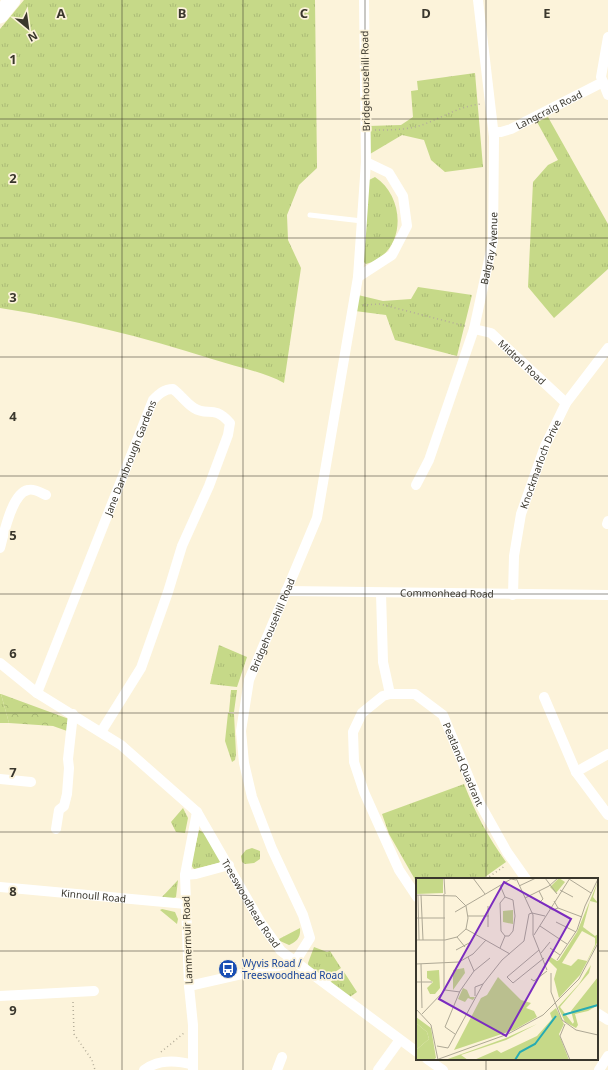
<svg xmlns="http://www.w3.org/2000/svg" width="608" height="1070" viewBox="0 0 608 1070" font-family="'Noto Sans',sans-serif">
	<style>
		.grass { fill: url(#grass-tufts) }
		.forest { fill: url(#forest-crowns) }
		.lines { fill: none; stroke-linecap: round; stroke-linejoin: round }
		.path { stroke: #b4ad99; stroke-width: 1.5; stroke-dasharray: 1 3; stroke-linecap: butt }
		.service { stroke: #fff; stroke-width: 5 }
		.minor { stroke: #fff; stroke-width: 10 }
		.trunk { stroke: #fff; stroke-width: 17 }
		.grid { fill: none; stroke: #3a372d; stroke-width: 1; stroke-opacity: 0.55 }
		.labels { text-anchor: middle; dominant-baseline: central; stroke-width: 3.5; stroke-linejoin: round; paint-order: stroke }
		.street-label { font-size: 10px; fill: #3a372d; stroke: #fcf3da }
		.transit-label { font-size: 10px; fill: #164399; stroke: #fcf3da; text-anchor: start }
		.inset-river { fill: none; stroke: #26abb3; stroke-width: 2 }
		.inset-road { fill: none; stroke: #aea895; stroke-width: 1 }
		.view { fill: #7b2cbf; fill-opacity: 0.15; stroke: #7b2cbf; stroke-width: 2 }
		.inset-edge { fill: none; stroke: #3a372d; stroke-width: 2 }
		.grid-label { font-size: 13px; text-anchor: middle; font-weight: bold; fill: #3a372d; stroke: #fcf3da; stroke-width: 3.5; stroke-linejoin: round; paint-order: stroke }
	</style>
	<defs>
		<pattern id="grass-tufts" width="24" height="20" patternUnits="userSpaceOnUse"><rect width="24" height="20" fill="#c6d988"/><path d="M3 7l-1-3M5 7V3M7 7l1-3M15 17l-1-3M17 17v-4M19 17l1-3" fill="none" stroke="#abbb76"/></pattern>
		<pattern id="forest-crowns" width="20" height="18" patternUnits="userSpaceOnUse"><rect width="20" height="18" fill="#c6d988"/><path d="M2 6a3 3 0 1 1 6 0M12 15a3 3 0 1 1 6 0" fill="none" stroke="#abbb76"/></pattern>
	</defs>
	<rect width="100%" height="100%" fill="#fcf3da"/>
	<path class="grass" d="M24,0H315L317,168L299,185L287,215L288,240L301,268L284,383C262,371 236,367 212,359C143,337 72,319 0,308V29Z
		M475,73L483,167L445,172L431,160L424,140L402,135L370,154L368,126L401,125L413,117L411,91L418,90L417,81Z
		M548,117L608,224V269L554,318L528,287L533,182L548,165L558,160L537,122Z
		M375,177C407,198 406,254 366,264L363,261L369,180Z
		M418,287L472,295L457,356L395,340L386,315L355,311L358,295L383,301L411,299Z
		M219,645L247,657L237,687L210,684Z
		M231,690H237L234,712H229Z
		M0,694H1L9,723H0Z
		M228,713L234,714L236,754L235,760L232,762L225,741Z
		M464,784C475,812 488,837 506,862L482,879H417V883L389,834L382,814Z
		M183,808L188,818L185,833L176,832L171,822Z
		M199,830L204,833L221,860L219,863L194,869L191,865Z
		M252,848L260,851V859L254,863L245,864L242,862L241,856L246,850Z
		M178,880L176,897L172,899L162,897Z
		M162,909L175,912L178,919L177,924L160,910Z
		M300,928C301,937 297,942 289,945L280,941L279,939Z
		M314,947L327,952L330,951L341,968L323,980L309,972L308,963Z
		M344,972L357,992L347,999L329,983Z"/>
	<path class="forest" d="M1,694L69,719L67,731L53,726L9,723Z"/>
	<g class="lines">
		<path class="path" d="M375,130C391,130 407,130 422,125C442,118 459,106 481,104
			M363,305L380,304L465,326
			M486,879L505,866
			M73,1002L74,1034L92,1060L95,1070
			M161,1052L184,1033"/>
		<path class="service" d="M310,215L362,221"/>
		<g class="minor">
			<path d="M608,37L601,77L608,95"/>
			<path id="s1" d="M494,132H501L511,129L603,82"/>
			<path d="M358,277L392,255L407,226L403,196L389,173L366,162"/>
			<path id="s2" d="M474,329L491,333L566,403"/>
			<path id="s3" d="M416,485L429,460L474,329L493,241L494,137L478,0"/>
			<path d="M607,524L608,521"/>
			<path d="M0,548C4,533 12,493 28,490C34,488 41,493 46,495"/>
			<path id="s4" d="M286,591L608,595"/>
			<path d="M381,593L383,662L390,694"/>
			<path id="s5" d="M513,595L514,556L521,514L545,446L566,403L608,348"/>
			<path id="s6" d="M0,663L37,693L121,745L197,812L261,923L281,951L417,1052"/>
			<path id="s7" d="M37,693L153,400C159,394 164,389 173,389C181,395 186,403 194,408C208,417 213,404 230,423L228,435L209,486L182,546L168,592L141,668L101,732"/>
			<path d="M544,697L576,772L608,815"/>
			<path d="M576,772L608,754"/>
			<path d="M0,779L31,782"/>
			<path d="M56,829L59,810L64,806L67,794L69,768L68,759L73,714"/>
			<path d="M185,875L196,874L229,865"/>
			<path id="s8" d="M0,887L186,904"/>
			<path id="s9" d="M417,897L399,870L364,792L354,762L353,732L362,713L383,696L390,694H415L443,715L479,802L507,852L526,879"/>
			<path id="s10" d="M189,986L295,962L310,938L303,915L272,849L252,797L244,763L241,731L249,680L317,518L358,277L366,162L364,0"/>
			<path d="M0,996L94,991"/>
			<path d="M597,1013L608,1020"/>
			<path d="M427,1059L443,1070"/>
			<path d="M144,1070C159,1059 176,1060 193,1065"/>
			<path d="M193,1070V1025L189,986L185,875L197,812"/>
			<path d="M277,1070L282,1057"/>
			<path d="M378,1070L399,1041"/>
			<path d="M599,1070L608,1056"/>
		</g>
		<path class="trunk" d="M0,15L12,0"/>
	</g>
	<path class="grid" d="M122,0V1070M243,0V1070M365,0V1070M486,0V879M0,119H608M0,238H608M0,357H608M0,476H608M0,594H608M0,713H608M0,832H608M0,951H417M597,951H608M486,1059V1070"/>
	<defs>
		<g id="bus-disc" transform="scale(1)"><circle r="9.5" fill="#1a4fb4" stroke="#fcf3da"/><path d="M-5-6H5V4H4V6H2V4H-2V6H-4V4H-5ZM-3.5-4V0h7V-4ZM-3.5 1.2v1.5H-2V1.2ZM2 1.2v1.5H3.5V1.2Z" fill="#fff"/></g>
	</defs>
	<g fill-rule="evenodd">
		<use href="#bus-disc" x="228" y="969"/>
	</g>
	<g class="labels">
		<g class="street-label">
			<text transform="translate(365 81) rotate(-91)">Bridgehousehill Road</text>
			<text stroke="none"><textPath href="#s1" startOffset="60">Langcraig Road</textPath></text>
			<text stroke="none"><textPath href="#s3" startOffset="249">Balgray Avenue</textPath></text>
			<text stroke="none"><textPath href="#s2" startOffset="60">Midton Road</textPath></text>
			<text stroke="none"><textPath href="#s7" startOffset="253">Jane Darnbrough Gardens</textPath></text>
			<text stroke="none"><textPath href="#s5" startOffset="135">Knockmarloch Drive</textPath></text>
			<text stroke="none"><textPath href="#s4" startOffset="161">Commonhead Road</textPath></text>
			<text stroke="none"><textPath href="#s10" startOffset="468">Bridgehousehill Road</textPath></text>
			<text stroke="none"><textPath href="#s9" startOffset="348">Peatland Quadrant</textPath></text>
			<text stroke="none"><textPath href="#s8" startOffset="94">Kinnoull Road</textPath></text>
			<text stroke="none"><textPath href="#s6" startOffset="354">Treeswoodhead Road</textPath></text>
			<text transform="translate(187 940) rotate(-92)">Lammermuir Road</text>
		</g>
		<g class="transit-label">
			<text x="242" y="963">Wyvis Road /<tspan x="242" dy="12">Treeswoodhead Road</tspan></text>
		</g>
	</g>
	<g transform="translate(416 878)">
		<rect width="182" height="182" fill="#fcf3da"/>
		<path d="M0,0H27V15L0,16ZM143,0L149,4L140,15L134,9ZM182,3L177,19L182,25L174,23L167,49L179,58L182,56V63L164,97L143,120L138,101L141,91L132,82L133,78L141,83L143,82L161,54ZM166,53L179,60V67L171,83L162,81L155,88L146,85ZM97,32V46L87,44V33ZM48,90L49,95L37,112V92ZM23,92L24,110L19,116H14L11,110L17,104L11,100V93ZM82,99L105,122L115,125L110,130L118,133L121,139L98,152L38,172L65,120L71,117ZM182,99V127L172,133L159,136L162,147L160,150L156,147L158,144L155,133ZM47,110L51,112L54,119H59L57,122L52,120L49,124L42,121ZM140,130L148,146L143,156L153,182H58L81,172L85,175L121,158L136,141L134,135ZM0,145L11,154L13,161L0,172ZM121,146L90,162L45,177L52,182H29L90,160Z" fill="#c6d988" fill-rule="evenodd"/>
		<path d="M175,87L173,95L144,129L160,150L149,144L142,129L163,106ZM0,139L15,150L20,180L17,182H0V172L13,161L11,154L0,145Z" fill="#c6d988"/>
		<path class="inset-river" d="M147,137L182,127M99,182L104,174L119,166L140,138"/>
		<path class="inset-road" d="M28,0L29,16M57,0L69,16M100,0L117,37V57L131,92M129,0L141,16M153,1L175,15M84,7L89,19M103,8L120,0M144,12L157,19M0,17L40,18L50,28L52,40L50,51L41,59L29,62H0M2,17L3,62M5,17L7,62M89,19L97,22L99,38L97,53L93,58H89M89,19L84,25L85,53L89,58M109,20L133,8L142,0M123,25L127,21L123,13M72,28V49M133,30L137,32L142,30L138,23M142,30L166,39M39,34L95,1L100,2M52,38H73M0,40H29M140,44L160,54M124,48L151,66M50,51L94,76M118,57L154,0M41,59L49,69M84,70L89,58M134,70L144,77M40,72L55,64M123,72L91,99L97,105L128,80M125,75L134,64M52,79L58,93M141,82L161,52L169,28L182,1M0,86L43,84L57,76L70,62M5,86L6,130M135,95V114L146,142L160,152L182,157M115,101L118,103L131,93M0,104H16M29,112L44,114M59,118V109L67,106M0,131L15,147L22,182M6,136L28,113V16M149,146L144,158L154,182M39,156L29,149L44,113L58,93L74,80M21,168L32,170L67,106L86,82L108,63L113,36L116,35L129,38M20,182L92,156L127,137L163,101L182,65"/>
		<path class="view" d="M88,4L155,41L90,158L23,121Z"/>
		<rect width="182" height="182" class="inset-edge"/>
	</g>
	<g class="grid-label">
		<text x="61" y="18">A</text>
		<text x="182" y="18">B</text>
		<text x="304" y="18">C</text>
		<text x="426" y="18">D</text>
		<text x="547" y="18">E</text>
		<text x="13" y="64">1</text>
		<text x="13" y="183">2</text>
		<text x="13" y="302">3</text>
		<text x="13" y="421">4</text>
		<text x="13" y="540">5</text>
		<text x="13" y="658">6</text>
		<text x="13" y="777">7</text>
		<text x="13" y="896">8</text>
		<text x="13" y="1015">9</text>
	</g>
	<g transform="translate(28 28) rotate(151)" stroke="#fcf3da" stroke-width="3" paint-order="stroke">
	<path d="M0-3L7 15L0 10L-7 15Z" fill="#3a372d"/>
	<text y="-6" font-size="11" font-weight="bold" text-anchor="middle" fill="#3a372d">N</text>
	</g>
</svg>
